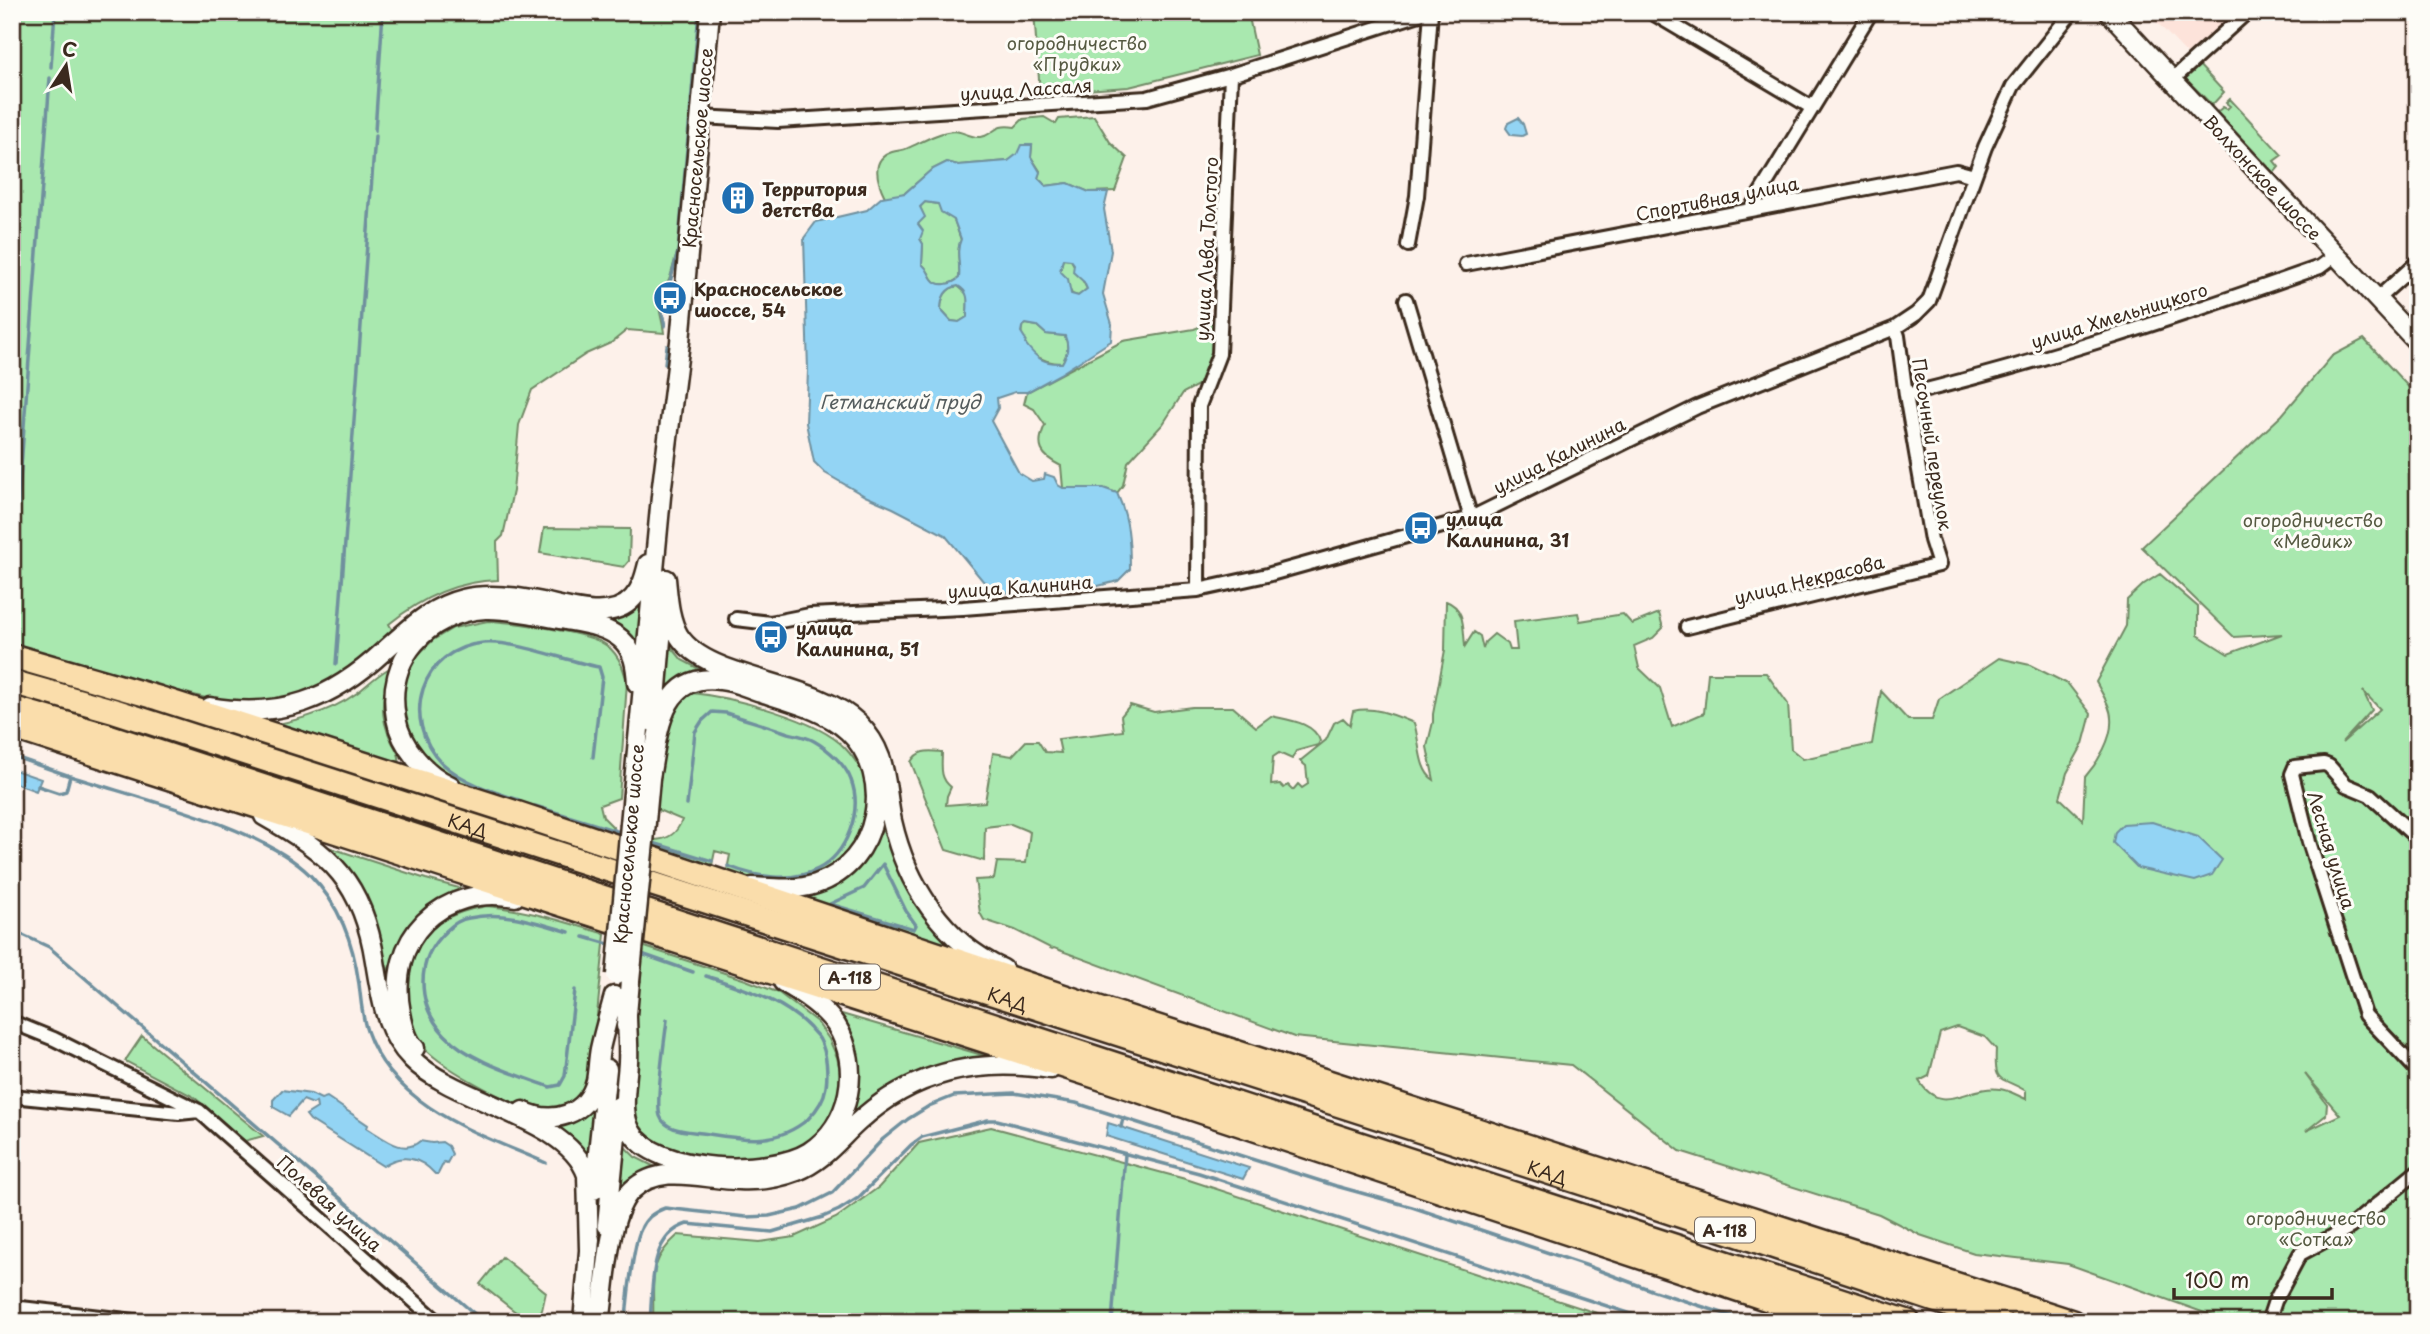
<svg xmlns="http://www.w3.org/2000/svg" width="2430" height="1334" viewBox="0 0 2430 1334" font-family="'Playpen Sans',sans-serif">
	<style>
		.built { fill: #fde3da }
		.green { fill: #a9e8af; stroke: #728966; stroke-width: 2; fill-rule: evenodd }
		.water { fill: #93d4f4; stroke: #70909e; stroke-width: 2; fill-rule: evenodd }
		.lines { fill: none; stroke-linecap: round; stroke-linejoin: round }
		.stream { stroke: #70909e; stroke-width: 3.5 }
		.street-casing { stroke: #3b2a1e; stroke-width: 18 }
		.secondary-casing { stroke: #3b2a1e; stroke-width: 23 }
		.highway-casing { stroke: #3b2a1e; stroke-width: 28 }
		.street { stroke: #fdfcf7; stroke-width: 12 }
		.secondary { stroke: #fdfcf7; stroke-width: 18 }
		.highway { stroke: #faddab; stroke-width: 23 }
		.secondary-bridge-casing { stroke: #3b2a1e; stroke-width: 23; stroke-linecap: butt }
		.secondary-bridge { stroke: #fdfcf7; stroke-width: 18 }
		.labels { text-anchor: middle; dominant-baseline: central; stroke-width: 6; stroke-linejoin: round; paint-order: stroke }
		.shield { fill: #fdfcf7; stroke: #75695f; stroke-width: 2 }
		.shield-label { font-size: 16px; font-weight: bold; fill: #3b2a1e }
		.park-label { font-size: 18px; fill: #565a42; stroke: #fdfcf7 }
		.street-label { font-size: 18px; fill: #3b2a1e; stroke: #fdfcf7 }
		.poi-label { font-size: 18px; font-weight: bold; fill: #3b2a1e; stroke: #fdfcf7; text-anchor: start }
		.water-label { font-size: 19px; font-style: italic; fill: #555d5e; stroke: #fdfcf7 }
	</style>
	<rect width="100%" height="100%" fill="#fdf1ea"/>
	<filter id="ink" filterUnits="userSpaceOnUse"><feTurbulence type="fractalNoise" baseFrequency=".0143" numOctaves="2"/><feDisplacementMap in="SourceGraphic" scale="14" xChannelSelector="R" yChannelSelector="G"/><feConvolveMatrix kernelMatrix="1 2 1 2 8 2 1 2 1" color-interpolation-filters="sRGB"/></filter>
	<g filter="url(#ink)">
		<path class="built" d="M2147,12H2237L2190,57Z"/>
		<path class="green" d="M12,12H703L682,244C674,255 674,268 669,280C665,289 658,295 659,306C660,315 663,323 664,333L627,330L611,343L586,354L532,390L519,425L513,491L503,536L497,542L498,580C456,581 421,598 389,624L394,633L364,661L331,683L302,695L260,704L221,702L12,648Z
			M1034,12H1248L1257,55L1129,87L1040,93Z
			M2197,63L2224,92L2212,105L2185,78L2186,73Z
			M2230,99L2282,155L2274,161L2279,167L2274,173L2217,112L2223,107L2227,109L2230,106L2226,103Z
			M1094,116L1110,142L1127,158L1115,191L1089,192L1068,183L1046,186L1038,178L1040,171L1031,157L1032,146L1008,161L958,165L947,162L931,170L905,193L893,197H885C877,181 870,159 892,152C898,150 903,151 908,148C922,142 938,132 954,131C962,131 971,138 980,137C995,135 993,123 1015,127L1023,119L1044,117L1056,124L1059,119Z
			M925,202L938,204L954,220L961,240C955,253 961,264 959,278C952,284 938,288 932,279C928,273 928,269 922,264L923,244L920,239L918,224L923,214L920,207Z
			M1063,259L1071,260C1076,269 1083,280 1087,289L1078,296L1072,294L1060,271Z
			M958,286L968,295L967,317L959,322L951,321L941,310C941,297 945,288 958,286Z
			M1217,320L1211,370L1200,384L1183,393L1163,424L1128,462L1123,485L1117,493L1103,488H1063L1061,466C1041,456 1035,447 1045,425L1034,409L1024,404L1027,392L1123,341L1194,329Z
			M1026,324L1037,326L1046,334L1065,336C1069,347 1068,353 1062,363C1043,363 1018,351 1022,327Z
			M2364,339L2416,395H2418V1322H2230L2068,1264L1974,1253L1920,1235L1879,1214L1680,1151L1571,1065L1294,1037L1054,948L1052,949L1015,930L984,920L980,913L975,880L994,879L997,862L1026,863L1030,832L1011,824L985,827L984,861L946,850L911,762C918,749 929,751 942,752C942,766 939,778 951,787L947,796L946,805L985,802L993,753L1012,756L1026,741H1038L1045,752L1061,753L1058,739L1123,731L1121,716L1130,705L1154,712L1192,707H1233L1256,727L1271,716C1288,720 1314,722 1320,741L1318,745L1296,751L1292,759L1279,753L1273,757L1271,785L1280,784L1284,788L1288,785L1293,790L1298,784L1302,788L1308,784L1306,766L1300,761L1326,740L1334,723L1343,718L1350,725L1353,711C1375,706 1394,715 1414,723C1420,740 1418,771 1434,780L1427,747L1433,722V714L1445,650L1446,601C1465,608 1463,627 1465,646L1474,632L1480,636L1483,649L1485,642L1494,634L1508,644L1510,650H1517L1514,621L1578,613L1580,621L1623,614L1632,624L1659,613L1663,628L1653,638L1634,646L1639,668L1660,688L1672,727L1704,713L1708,673H1766L1788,704L1791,749L1803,759L1872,744L1881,691L1908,720H1932L1939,699L1999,658L2030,665L2068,684L2091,714L2083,744L2067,773L2060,798L2083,820L2085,777C2098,762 2113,738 2111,718C2111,706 2101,692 2096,682L2126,626L2127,600L2144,584L2160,574L2198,607V635L2228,654L2282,634L2234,637L2142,547L2282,415L2332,356ZM2363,691L2380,709L2342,743L2372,710ZM1957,1027L1985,1037L1996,1049C1994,1086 2000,1075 2026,1091V1099C2018,1096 2009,1090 2000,1089C1968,1084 1943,1118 1919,1081L1929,1076L1940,1033ZM2305,1074L2340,1115L2306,1131L2326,1115L2327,1104Z
			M544,528L630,529L629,561L624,567L540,553Z
			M647,597L640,659L604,623C613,621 621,619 628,613C635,606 637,600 647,597Z
			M488,621C513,622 579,631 601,642C617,650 623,666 627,682L619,798L600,805L603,817L613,827L612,840L445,778L411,745L401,716L405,676L414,659L433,640L453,628Z
			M665,639L682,660L703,671L659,701Z
			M388,669L392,671C380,694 380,717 391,740C396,750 401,755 399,766L257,728C291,722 328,714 357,693C367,685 376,676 388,669Z
			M692,693C732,697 818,719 845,748C878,783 875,824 845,858C838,866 827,877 816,880C808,883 751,883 741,881C736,880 731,877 726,875L730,855L715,851L711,870L653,852L654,840C669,840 677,833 682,820L656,809L662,746L678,699Z
			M886,827L963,953L790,901C842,892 857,873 879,828Z
			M316,843L426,879L470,891L393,962L388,970L373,929Z
			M487,906C528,910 566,922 605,934L591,1076L581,1098L561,1111C553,1111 543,1110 535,1109C508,1104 436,1065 420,1043C407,1026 402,1004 406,983C407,974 408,964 411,956C421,924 457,911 487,906Z
			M642,946L746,980L779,993L817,1022L829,1039L837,1057L841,1075L838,1099L832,1119L806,1148L766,1163L669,1154L640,1136L628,1099Z
			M828,1010L1006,1062L982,1063L848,1120L852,1091Z
			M142,1036L263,1136L245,1141L194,1097L125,1061Z
			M592,1106L594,1107L589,1158L586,1159L548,1126Z
			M991,1127L1189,1180L1624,1322H653C655,1282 645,1264 678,1235L760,1242L794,1237L836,1218L879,1187L919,1143Z
			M620,1142L635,1157L661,1170L627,1183L618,1190Z
			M502,1257L546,1292L542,1310L531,1320H526L480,1284Z"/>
		<path class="water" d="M1518,118L1523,124L1526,134L1522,136L1511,135L1506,128L1508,123Z
			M1021,145H1032L1031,157L1040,172L1038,178L1046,186L1068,183L1089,192H1108L1104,209L1111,251L1103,294L1112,324L1111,341L1060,374L1027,392H1015L997,398L998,408L991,421L1019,473L1032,481L1044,479L1045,474L1054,477L1058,485L1063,488H1103L1117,493C1129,519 1130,541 1130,569L1118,581L1098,586L1001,593L983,581L945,535L893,508L865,496L825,473L814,462L806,423L808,370L804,238L816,222L867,210L882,197L905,193L931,170L947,162L958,165L1008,161L1017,154ZM925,202L938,204L941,212L954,220L961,239C955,253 961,264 959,278C953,284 938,288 932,279C928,273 928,269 922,264L923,244L920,239L923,231L918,224L925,217L920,207ZM1063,259L1071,260L1074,264L1073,272L1084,282L1087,289L1078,296L1071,294L1068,279L1060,271ZM958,286C971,293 967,304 967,317L959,322L951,321L941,310C941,297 945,288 958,286ZM1026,324L1037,326L1046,334L1065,336C1069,346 1068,353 1062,363C1043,364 1036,358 1025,343L1026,340L1021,332L1022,327Z
			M12,769L41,779L36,791L12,782Z
			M2152,822L2198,837L2222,860L2212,875L2195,881L2138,868L2113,843L2115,832L2123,824Z
			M282,1090L311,1094L321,1099L327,1097L368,1125L367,1128C384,1138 403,1156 420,1141L432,1143L442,1142L448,1146L452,1154L447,1163L444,1162L438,1174H435C420,1157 401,1153 383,1166L310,1120L306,1115L317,1108L316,1102L313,1104L303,1100L289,1116L273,1107V1100Z
			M1108,1123L1121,1127L1249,1168L1243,1179L1106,1136Z"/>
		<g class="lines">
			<path class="stream" d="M51,67L55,12
				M375,131L383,12
				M665,326L660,304L663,291L670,282L678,252L699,12
				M665,364L667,346
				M12,587L50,78
				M336,664L375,136
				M12,756L70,776L66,791L59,793L38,786
				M70,776C137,798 261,826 310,875C340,905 353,942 359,984C361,1000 362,1017 367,1031C393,1107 479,1134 546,1163
				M519,800C493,792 462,782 442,763C399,719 421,649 483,643C515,640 566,661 599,667L602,677L593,757
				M687,805L695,732L702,721L712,712L726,713C747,720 768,726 788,733C796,735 807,737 814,741C828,749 846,765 851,780C863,811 847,854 818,869C791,883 755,877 728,866
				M535,806L623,833
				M650,842L712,861
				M883,864L906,911L916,925L914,929L830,904L864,888Z
				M12,930L49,947L484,1322
				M569,932C536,922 503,910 469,918C461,919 452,925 446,931C415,959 416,1005 445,1035C469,1061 518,1075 550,1087L560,1085L565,1076L575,990
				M584,937L612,945
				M639,953L693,972
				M667,1020C665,1038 655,1102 660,1116C665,1131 688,1131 702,1133C741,1139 775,1147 808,1119C817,1110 824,1100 826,1087C828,1073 827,1053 820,1040C818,1036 813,1032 810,1028C782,999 744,989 706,976
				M1121,1127L1123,1118
				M626,1322C627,1302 633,1245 641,1229C645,1219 654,1212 665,1208L746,1217L769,1216L800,1209L832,1193L883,1139L908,1119L929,1106L954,1096L1014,1093L1076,1103L1336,1186L1412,1207L1585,1265L1651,1290L1750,1322
				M650,1322C653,1289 648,1236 687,1224L772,1232L823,1217L839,1210L858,1198L911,1145L922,1137L988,1120H997L1199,1173L1656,1322
				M1112,1322L1125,1154"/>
			<g class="street-casing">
				<path id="street" d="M1651,12L1811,107
					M2172,80L2247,12
					M699,117L778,121L1147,98L1231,75L1426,12
					M1750,210L1871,12
					M1408,245L1417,196L1431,12
					M1466,264L1956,171L1974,176
					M2377,299L2418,262
					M1406,300L1471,518
					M1906,395C2046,361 2184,315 2320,267L2336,255
					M1198,590L1199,406L1219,354L1231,75
					M736,619L770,623L810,615L963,608L1157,593L1198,590L1267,575L1471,518L1697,407L1895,328L1916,314L1929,301L1985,147L2013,86L2072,12
					M1687,627L1939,565L1931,540L1906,395L1898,336L1895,328
					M2418,839L2370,795L2346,785L2329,766L2324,764L2295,767L2292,774L2309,842L2365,1015L2418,1071
					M12,1022L54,1039L199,1111L438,1322
					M12,1096L179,1113L199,1111
					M12,1307L144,1322
					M2268,1322L2275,1301L2300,1254L2350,1227L2418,1171"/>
			</g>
			<g class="secondary-casing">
				<path id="secondary" d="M2109,12L2418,343
					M666,579C668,598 669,619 679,636C708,681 814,680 858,723C889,754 884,784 892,821C906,883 943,942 1003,969
					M210,707C281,719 331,700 384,651C409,629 430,607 463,599C485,594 509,596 531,600C561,604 609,625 633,598C642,588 645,576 648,564
					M654,723L664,604
					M650,778C658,735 660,672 720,680C734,681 748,688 761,692C791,702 825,710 848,731C896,776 880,863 816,884C795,891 774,888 752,887
					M451,786C425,774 401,747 396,718C385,659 427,613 485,609C510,608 536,615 560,619C580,623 605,625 621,639C634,651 636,666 637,683
					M264,816C331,854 363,882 375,961C381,997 385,1032 412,1059C455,1103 568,1117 587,1175L589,1249
					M646,822L651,768
					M630,824L662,486L680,342L710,12
					M627,1015C627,1030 629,1047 628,1062C627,1083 620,1112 631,1131C655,1174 771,1176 809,1152C851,1125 862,1066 836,1025C824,1007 802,993 783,982
					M626,1026L630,981
					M415,1048C406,1040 403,1024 401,1013C386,938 441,884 515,897
					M523,1111C552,1125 587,1116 596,1081C598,1070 598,1059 600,1049C604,1031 609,1014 614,996
					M594,1190L607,1069
					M607,1225L619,1106
					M583,1322L590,1239
					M600,1322C606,1288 607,1213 632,1190C662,1162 704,1180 739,1180C759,1181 779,1178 797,1171C823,1161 838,1140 858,1122C913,1071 978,1058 1051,1069"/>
			</g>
			<g class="highway-casing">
				<g id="highway">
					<path d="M12,656L158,698L513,812L1080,1002L2072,1322"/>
					<path id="s1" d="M12,682L115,711L1592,1186L2001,1322"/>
					<path d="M12,708L105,735C707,929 1306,1129 1908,1322"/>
					<path d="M12,727L1092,1075L1837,1322"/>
				</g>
			</g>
			<use href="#street" class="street"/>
			<use href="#secondary" class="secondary"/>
			<use href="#highway" class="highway"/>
			<g class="secondary-bridge-casing">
				<path id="secondary-bridge" d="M616,975L630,824
					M630,981L646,822"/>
			</g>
			<use href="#secondary-bridge" class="secondary-bridge"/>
		</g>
	</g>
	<defs>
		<g id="building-disc" transform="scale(1.75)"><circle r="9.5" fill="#1f6fb2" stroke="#fdfcf7"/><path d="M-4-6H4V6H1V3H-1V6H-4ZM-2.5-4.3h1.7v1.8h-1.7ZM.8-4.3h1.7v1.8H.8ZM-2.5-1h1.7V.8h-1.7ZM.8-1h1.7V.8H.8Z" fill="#fff"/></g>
		<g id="bus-disc" transform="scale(1.75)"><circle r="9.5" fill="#1f6fb2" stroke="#fdfcf7"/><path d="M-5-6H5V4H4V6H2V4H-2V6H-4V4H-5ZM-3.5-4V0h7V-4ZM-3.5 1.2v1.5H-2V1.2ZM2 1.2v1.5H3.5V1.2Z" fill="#fff"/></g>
	</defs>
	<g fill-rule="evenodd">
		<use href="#building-disc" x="738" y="198"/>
		<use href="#bus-disc" x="670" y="298"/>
		<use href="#bus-disc" x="1421" y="528"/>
		<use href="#bus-disc" x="771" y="637"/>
	</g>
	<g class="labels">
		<g class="shield">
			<rect x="820" y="964.5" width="60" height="25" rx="5"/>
			<rect x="1695" y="1217.5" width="60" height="25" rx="5"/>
		</g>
		<g class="shield-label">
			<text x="850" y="977">А-118</text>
			<text x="1725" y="1230">А-118</text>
		</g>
		<g class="park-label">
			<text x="1077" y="42">огородничество<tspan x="1077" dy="21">«Прудки»</tspan></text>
			<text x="2313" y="519">огородничество<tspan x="2313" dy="21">«Медик»</tspan></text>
			<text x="2316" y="1217">огородничество<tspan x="2316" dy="21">«Сотка»</tspan></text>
		</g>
		<g class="street-label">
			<text transform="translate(1026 89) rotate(-4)">улица Лассаля</text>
			<text transform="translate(697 148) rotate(-85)">Красносельское шоссе</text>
			<text transform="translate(2263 177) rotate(47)">Волхонское шоссе</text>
			<text transform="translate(1717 198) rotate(-11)">Спортивная улица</text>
			<text transform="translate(1206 249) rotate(-87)">улица Льва Толстого</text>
			<text transform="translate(2119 315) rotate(-17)">улица Хмельницкого</text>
			<text transform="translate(1933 444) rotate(81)">Песочный переулок</text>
			<text transform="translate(1559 455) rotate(-27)">улица Калинина</text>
			<text transform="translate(1809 579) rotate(-14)">улица Некрасова</text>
			<text transform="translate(1020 586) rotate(-4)">улица Калинина</text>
			<text stroke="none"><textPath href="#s1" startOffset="478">КАД</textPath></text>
			<text transform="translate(628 844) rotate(-85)">Красносельское шоссе</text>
			<text transform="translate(2332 850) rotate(73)">Лесная улица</text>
			<text stroke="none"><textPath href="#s1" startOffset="1045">КАД</textPath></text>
			<text stroke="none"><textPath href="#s1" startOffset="1612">КАД</textPath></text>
			<text transform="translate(330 1203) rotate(42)">Полевая улица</text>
		</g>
		<g class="poi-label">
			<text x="762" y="188">Территория<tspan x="762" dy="21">детства</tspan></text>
			<text x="694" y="288">Красносельское<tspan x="694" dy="21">шоссе, 54</tspan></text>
			<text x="1446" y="518">улица<tspan x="1446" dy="21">Калинина, 31</tspan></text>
			<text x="796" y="627">улица<tspan x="796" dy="21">Калинина, 51</tspan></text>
		</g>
		<g class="water-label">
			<text x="900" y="401">Гетманский пруд</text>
		</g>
	</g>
	<rect width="2430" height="1334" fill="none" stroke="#fdfcf7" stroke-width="42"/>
	<rect x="21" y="21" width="2388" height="1292" fill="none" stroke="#3b2a1e" stroke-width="2.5" filter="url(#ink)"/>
	<g transform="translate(66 66) rotate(12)" stroke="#fdfcf7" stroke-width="5" paint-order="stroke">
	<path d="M0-5L12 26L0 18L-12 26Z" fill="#3b2a1e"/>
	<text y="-10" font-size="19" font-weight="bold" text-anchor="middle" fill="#3b2a1e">С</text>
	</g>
	<path d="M2174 1288v10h158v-10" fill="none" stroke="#3b2a1e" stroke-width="3.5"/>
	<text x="2185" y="1288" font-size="21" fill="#3b2a1e" stroke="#fdfcf7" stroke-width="5" paint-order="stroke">100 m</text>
</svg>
